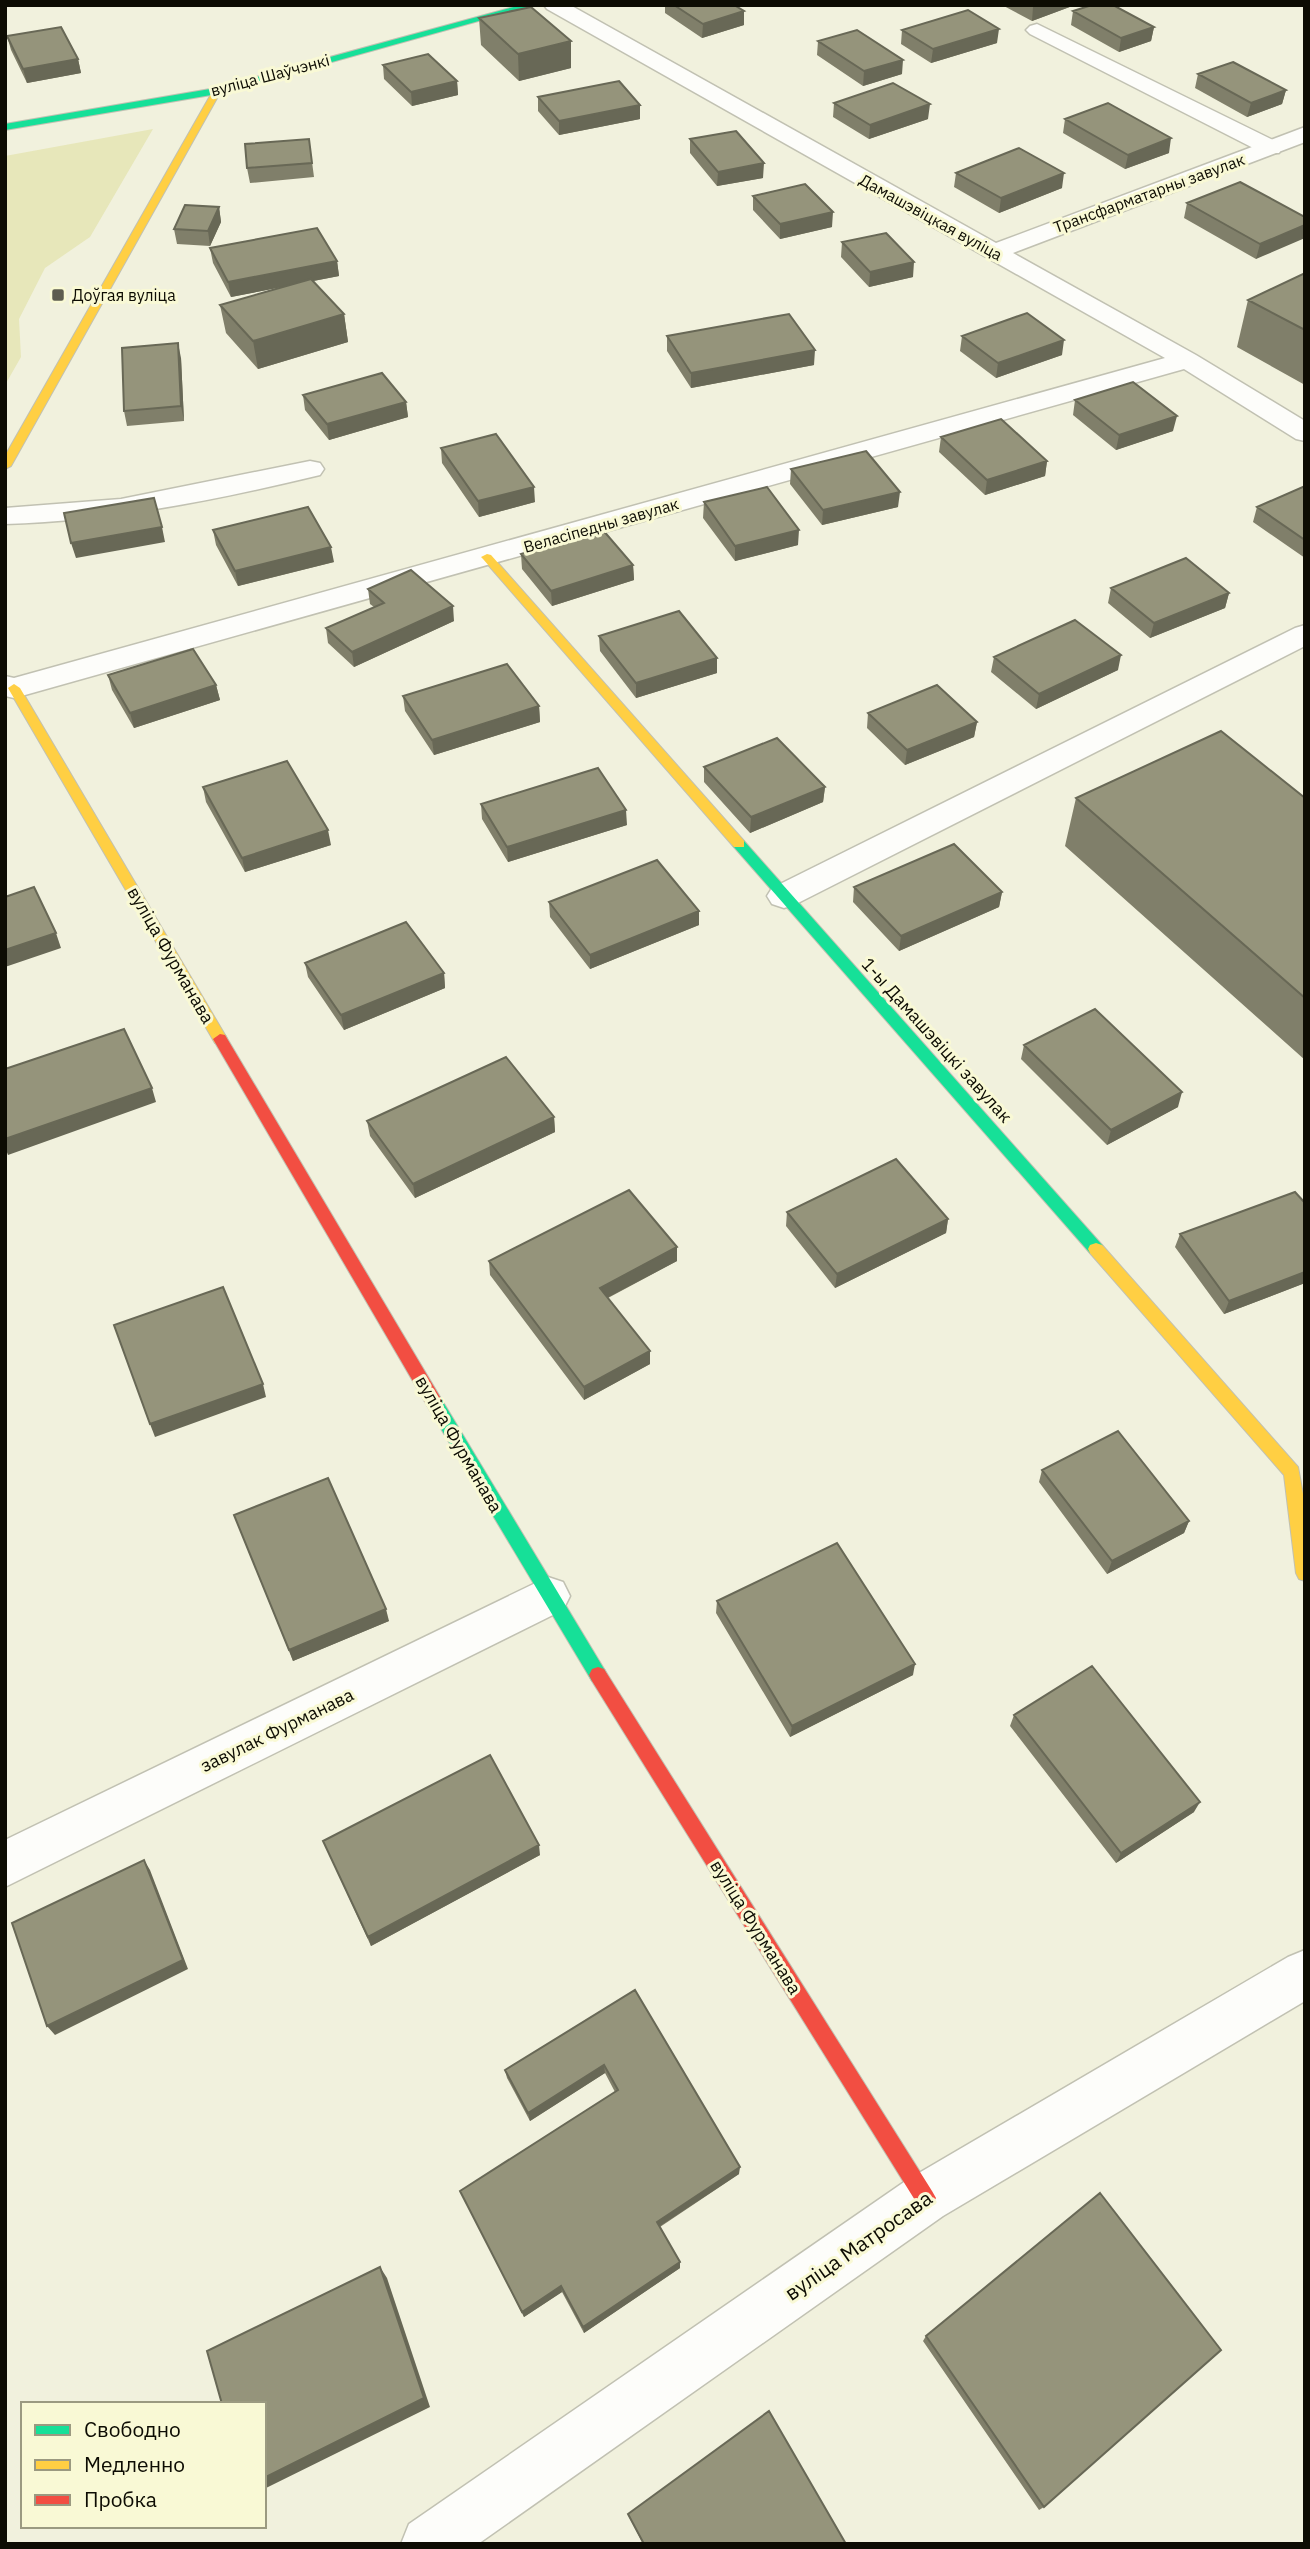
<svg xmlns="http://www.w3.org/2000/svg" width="1310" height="2549" viewBox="0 0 1310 2549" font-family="'IBM Plex Sans',sans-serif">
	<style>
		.green { fill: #e7e7ba }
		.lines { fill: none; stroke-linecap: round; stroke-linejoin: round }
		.lane-casing { stroke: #c1c1b2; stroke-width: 3 }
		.street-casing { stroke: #c1c1b2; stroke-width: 3 }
		.fast-casing { stroke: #c1c1b2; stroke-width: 2 }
		.slow-casing { stroke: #c1c1b2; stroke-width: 2 }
		.jam-casing { stroke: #c1c1b2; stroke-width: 2 }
		.lane { fill: #fdfdfa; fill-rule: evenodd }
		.street { fill: #fdfdfa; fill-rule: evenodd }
		.fast { fill: #16e098; fill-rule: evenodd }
		.slow { fill: #ffcf43; fill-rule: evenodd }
		.jam { fill: #f24e42; fill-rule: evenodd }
		.wall { fill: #807f6a }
		.shaded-wall { fill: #686856 }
		.building { fill: #95947b; stroke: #686856; stroke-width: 2 }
		.poi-dot { fill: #5d5c4f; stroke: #f9f9d5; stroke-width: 2.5 }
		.labels { text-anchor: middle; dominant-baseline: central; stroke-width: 6; stroke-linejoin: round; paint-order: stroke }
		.far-street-label { font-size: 16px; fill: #0d0c03; stroke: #f9f9d5 }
		.far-poi-label { font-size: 16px; fill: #0d0c03; stroke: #f9f9d5; text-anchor: start }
		.street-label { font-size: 18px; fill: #0d0c03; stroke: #f9f9d5 }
		.near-street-label { font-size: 21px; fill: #0d0c03; stroke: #f9f9d5 }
	</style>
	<rect width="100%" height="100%" fill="#f1f1dd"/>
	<path class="green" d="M153,129L90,237L45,268L19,319L21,357L5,385V156Z"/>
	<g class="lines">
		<g class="lane-casing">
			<path id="lane" d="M1037,24L1279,143L1282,148L1279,153H1263L1030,34L1026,30L1030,26Z
				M310,461L320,463L324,469L320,475C216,500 112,521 5,524V508L121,499Z
				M1305,625V646L796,904L784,908L772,904L767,896L772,888L1295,628Z"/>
		</g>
		<g class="street-casing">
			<path id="street" d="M544,5H570L996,243L1305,127V142L1013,253L1196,355L1305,421V441L1296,439L1184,369L25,695L14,698L5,696V676L14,678L1165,358L547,9Z
				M548,1577L563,1582L570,1596L563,1610L5,1887V1840Z
				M1305,1950V2001L943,2216L478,2544H401L409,2524L907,2180L1288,1957Z"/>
		</g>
		<g class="fast-casing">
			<path id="fast" d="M521,5H536L217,94L5,130V124L216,88Z
				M739,839L744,841L1102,1245L1104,1249L1102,1253H1090L734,847L732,844Z
				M434,1395L440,1397L604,1669L607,1675L604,1681L598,1683L592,1681L428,1407L426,1402L428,1397Z"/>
		</g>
		<g class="slow-casing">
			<path id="slow" d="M214,89L221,91L11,466L5,469V456Z
				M487,554L491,555L744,841V847H734L483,559L481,557Z
				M14,684L20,688L225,1035L227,1039L225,1043H215L8,688Z
				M1096,1243L1102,1245L1298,1467L1305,1505V1581L1299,1579L1296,1573L1284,1475L1090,1253L1088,1249L1090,1245Z"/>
		</g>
		<g class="jam-casing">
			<path id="jam" d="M220,1034L225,1035L440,1397L442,1402L440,1407L434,1409L428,1407L213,1039Z
				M598,1667L604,1669L932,2191L936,2198L932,2205L925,2209L918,2205L592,1681L589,1675L592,1669Z"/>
		</g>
		<use href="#lane" class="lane"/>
		<use href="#street" class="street"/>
		<use href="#fast" class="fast"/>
		<use href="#slow" class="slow"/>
		<use href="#jam" class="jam"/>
	</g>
	<path class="wall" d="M665,5H734L744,25L702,38L665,13Z
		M1002,5H1075L1032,21Z
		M1073,11L1154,27L1151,41L1119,52L1071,25Z
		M479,18L571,68L519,81L481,45Z
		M902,30L997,43L931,63L901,44Z
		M7,36L78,59L81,73L27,83L11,50Z
		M818,41L902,74L863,86L817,55Z
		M383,65L457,81L458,95L412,106L384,79Z
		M1198,74L1286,90L1282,104L1247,117L1195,88Z
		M538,97L640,105V119L559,135L538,111Z
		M834,103L928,119L869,139L833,117Z
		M1065,119L1169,153L1125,169L1063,133Z
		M309,139L314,177L250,183L247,168Z
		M690,139L763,178L717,186L690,153Z
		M956,173L1062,188L999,213L954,187Z
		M753,196L832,227L780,239L753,210Z
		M1187,203L1305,217L1256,259L1184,218Z
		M219,207L221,222L210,246L177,244L174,229Z
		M842,242L913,277L869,287L841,257Z
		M210,248L337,261L339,276L313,281L344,314L348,342L258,369L226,333L220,305L281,287L231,297L213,263Z
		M1305,273V385L1237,347L1248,300Z
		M667,336L814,365L691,388L667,351Z
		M962,336L1062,355L996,378L960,351Z
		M181,358L184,421L127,426L124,411Z
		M303,395L406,402L408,417L329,440L305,410Z
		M1075,400L1173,431L1116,450L1073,415Z
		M941,437L1047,461L1045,476L985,495L939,452Z
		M441,448L535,502L479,517L442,463Z
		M791,469L898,507L822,525L790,484Z
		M1305,486V558L1253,522L1257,507Z
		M704,502L798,545L735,561L703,518Z
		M213,530L334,562L238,586L216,545Z
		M521,554L633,565L634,580L552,606L522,569Z
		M1111,588L1229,593L1225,608L1150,638L1108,603Z
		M368,589L454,621L354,667L328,643L326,628L374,607L370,604Z
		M599,636L717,658V673L636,698L600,651Z
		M994,657L1118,670L1036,709L991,672Z
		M108,675L216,685L220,700L134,728L112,690Z
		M403,696L539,706L540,722L434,755L405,711Z
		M868,713L977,722L974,737L905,765L867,728Z
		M704,767L825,787L823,802L750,833L704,782Z
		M203,787L331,845L245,872L206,802Z
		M1076,798H1305V1060L1065,846Z
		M481,804L627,825L508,862L482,819Z
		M854,887L1002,892L999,907L899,951L853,902Z
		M549,902L699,911V925L590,969L550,917Z
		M305,963L444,973L445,988L344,1030L308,977Z
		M1024,1045L1178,1107L1107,1145L1021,1059Z
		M554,1117L555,1132L415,1198L370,1136L367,1121Z
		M1305,1203V1283L1224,1314L1175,1247L1180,1234Z
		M787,1212L948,1219L946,1233L835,1288L786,1226Z
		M489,1261H677L608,1298L650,1351V1364L584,1400L490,1275Z
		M1042,1470L1189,1521L1184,1533L1107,1574L1039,1482Z
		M234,1515L389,1621L293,1661Z
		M717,1601L913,1675L790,1737L716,1613Z
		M1014,1715L1194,1812L1116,1863L1010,1726Z
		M323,1841L540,1855L371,1946Z
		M635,1990L739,2174L660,2227L680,2262V2268L584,2333L562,2292L524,2317L460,2191L615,2092L605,2073L530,2121L507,2078L505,2070Z
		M926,2336L1044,2507L1039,2510L923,2341Z
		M628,2514L846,2544H643L629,2517Z"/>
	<path class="shaded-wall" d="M1038,5H1075L1032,21L1033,7Z
		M744,11V25L702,38L703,24Z
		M1154,27L1151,41L1119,52L1121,38Z
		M999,29L997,43L931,63L933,49Z
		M571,41V68L519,81L518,54Z
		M78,59L81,73L27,83L23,69Z
		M903,60L902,74L863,86L864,71Z
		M457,81L458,95L412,106L411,92Z
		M1286,90L1282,104L1247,117L1251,103Z
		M930,104L928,119L869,139L870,125Z
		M640,105V119L559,135V121Z
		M1171,138L1169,153L1125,169L1128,155Z
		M764,163L763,178L717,186L718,172Z
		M1064,173L1062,188L999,213L1001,198Z
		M219,207L221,222L210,246L208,231Z
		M833,212L832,227L780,239V224Z
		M1305,225V238L1256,259L1260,244Z
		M337,261L339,276L231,297L228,282Z
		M914,262L913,277L869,287L870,272Z
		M344,314L348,342L258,369L253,341Z
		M1064,340L1062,355L996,378L998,363Z
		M178,343L181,358L184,421L181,406Z
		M815,350L814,365L691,388V373Z
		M406,402L408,417L329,440L327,424Z
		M1177,416L1173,431L1116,450L1119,435Z
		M1047,461L1045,476L985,495L987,480Z
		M534,487L535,502L479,517L478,501Z
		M900,492L898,507L822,525L823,510Z
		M162,527L165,542L76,558L71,543Z
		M799,530L798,545L735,561V546Z
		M331,547L334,562L238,586L235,571Z
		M633,565L634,580L552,606L551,591Z
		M1229,593L1225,608L1150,638L1154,623Z
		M453,606L454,621L354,667L352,652Z
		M1121,655L1118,670L1036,709L1039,694Z
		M717,658V673L636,698V683Z
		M216,685L220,700L134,728L130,713Z
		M539,706L540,722L434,755L432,740Z
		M977,722L974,737L905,765L907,750Z
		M825,787L823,802L750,833L751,817Z
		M626,810L627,825L508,862L507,847Z
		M328,830L331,845L245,872L242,858Z
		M1002,892L999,907L899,951L901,936Z
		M699,911V925L590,969V955Z
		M56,933L61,948L5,967V950Z
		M444,973L445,988L344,1030L341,1015Z
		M152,1088L156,1102L8,1155L5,1147V1139Z
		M1182,1092L1178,1107L1107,1145L1111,1130Z
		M554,1117L555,1132L415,1198L413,1184Z
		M948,1219L946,1233L835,1288L837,1274Z
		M677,1247V1261L601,1301L600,1288Z
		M1305,1272V1283L1224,1314L1229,1301Z
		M650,1351V1364L584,1400V1387Z
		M263,1384L266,1397L155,1437L150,1424Z
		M1189,1521L1184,1533L1107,1574L1112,1561Z
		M386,1609L389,1621L293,1661L289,1650Z
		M915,1664L913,1675L790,1737L792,1726Z
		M1200,1802L1194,1812L1116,1863L1121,1853Z
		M539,1845L540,1855L371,1946L368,1937Z
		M144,1860L150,1870L188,1969L55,2035L47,2026Z
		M604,2065L605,2073L530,2121L528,2113Z
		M740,2167L739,2174L657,2228V2222Z
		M680,2262V2268L584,2333L583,2327Z
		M380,2267L387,2278L430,2407L264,2489V2478Z
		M561,2286L562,2292L524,2317L522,2312Z"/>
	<path class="building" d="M674,5H734L744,11L703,24Z
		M1092,5H1113L1154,27L1121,38L1073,11Z
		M531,7L571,41L518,54L479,18Z
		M968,10L999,29L933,49L902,30Z
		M61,27L78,59L23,69L7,36Z
		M857,30L903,60L864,71L818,41Z
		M428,54L457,81L411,92L383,65Z
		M1233,62L1286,90L1251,103L1198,74Z
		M619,81L640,105L559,121L538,97Z
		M893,83L930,104L870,125L834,103Z
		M1108,103L1171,138L1128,155L1065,119Z
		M736,131L764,163L718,172L690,139Z
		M309,139L312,163L247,168L245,144Z
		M1019,148L1064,173L1001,198L956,173Z
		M1240,182L1305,217V225L1260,244L1187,203Z
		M805,184L833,212L780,224L753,196Z
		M185,205L219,207L208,231L174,229Z
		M317,228L337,261L228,282L210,248Z
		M886,233L914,262L870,272L842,242Z
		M1305,273V330L1248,300Z
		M311,279L344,314L253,341L220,305Z
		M1027,313L1064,340L998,363L962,336Z
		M789,314L815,350L691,373L667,336Z
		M178,343L181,406L124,411L122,348Z
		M382,373L406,402L327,424L303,395Z
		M1133,382L1177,416L1119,435L1075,400Z
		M1001,419L1047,461L987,480L941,437Z
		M496,434L534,487L478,501L441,448Z
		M866,451L900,492L823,510L791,469Z
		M1305,486V540L1257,507Z
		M767,487L799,530L735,546L704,502Z
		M154,498L162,527L71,543L64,513Z
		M308,507L331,547L235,571L213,530Z
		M602,529L633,565L551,591L521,554Z
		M1186,558L1229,593L1154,623L1111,588Z
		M411,570L453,606L352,652L326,628L384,603L368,589Z
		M679,611L717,658L636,683L599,636Z
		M1075,620L1121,655L1039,694L994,657Z
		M193,649L216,685L130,713L108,675Z
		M507,664L539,706L432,740L403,696Z
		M937,685L977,722L907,750L868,713Z
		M1221,731L1305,798V998L1076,798Z
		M777,738L825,787L751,817L704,767Z
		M287,761L328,830L242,858L203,787Z
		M598,768L626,810L507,847L481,804Z
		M954,844L1002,892L901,936L854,887Z
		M657,860L699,911L590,955L549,902Z
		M34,887L56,933L5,950V897Z
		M406,922L444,973L341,1015L305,963Z
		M1095,1009L1182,1092L1111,1130L1024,1045Z
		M124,1029L152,1088L5,1139V1069Z
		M506,1057L554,1117L413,1184L367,1121Z
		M896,1159L948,1219L837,1274L787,1212Z
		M629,1190L677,1247L600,1288L650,1351L584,1387L489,1261Z
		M1295,1192L1305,1203V1272L1229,1301L1180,1234Z
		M223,1287L263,1384L150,1424L114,1325Z
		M1118,1431L1189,1521L1112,1561L1042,1470Z
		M328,1478L386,1609L289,1650L234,1515Z
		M837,1543L915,1664L792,1726L717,1601Z
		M1092,1666L1200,1802L1121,1853L1014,1715Z
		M490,1755L539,1845L368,1937L323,1841Z
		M144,1860L183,1960L47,2026L12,1923Z
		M635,1990L740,2167L657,2222L680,2262L583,2327L561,2286L522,2312L460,2191L618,2090L604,2065L528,2113L505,2070Z
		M1100,2193L1221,2350L1044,2507L926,2336Z
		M380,2267L424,2398L264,2478V2404H222L207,2351Z
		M769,2411L846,2544H644L628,2514Z"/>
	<rect class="poi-dot" x="51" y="288" width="14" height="14" rx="3.5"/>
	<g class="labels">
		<g class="far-street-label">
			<text transform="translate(270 75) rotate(-15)">вуліца Шаўчэнкі</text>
			<text transform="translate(1149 193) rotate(-20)">Трансфарматарны завулак</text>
			<text transform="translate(931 217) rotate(29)">Дамашэвіцкая вуліца</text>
			<text transform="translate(601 525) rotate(-16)">Веласіпедны завулак</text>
		</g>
		<g class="far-poi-label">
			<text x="72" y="295">Доўгая вуліца</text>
		</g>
		<g class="street-label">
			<text transform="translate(171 955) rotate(60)">вуліца Фурманава</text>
			<text transform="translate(937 1040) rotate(48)">1-ы Дамашэвіцкі завулак</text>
			<text transform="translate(459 1444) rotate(60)">вуліца Фурманава</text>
			<text transform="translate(277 1730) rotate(-26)">завулак Фурманава</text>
			<text transform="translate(756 1927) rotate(58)">вуліца Фурманава</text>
		</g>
		<g class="near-street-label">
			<text transform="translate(858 2245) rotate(-35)">вуліца Матросава</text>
		</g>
	</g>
	<rect width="1310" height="2549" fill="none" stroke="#0d0c03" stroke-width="14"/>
	<rect x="21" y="2402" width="245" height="126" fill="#f9f9d5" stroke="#9b9a81" stroke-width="2"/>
	<rect x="35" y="2425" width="35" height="10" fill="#16e098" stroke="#9b9a81" stroke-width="2"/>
	<text x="84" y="2437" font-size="21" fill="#0d0c03">Свободно</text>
	<rect x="35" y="2460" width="35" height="10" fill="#ffcf43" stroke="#9b9a81" stroke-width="2"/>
	<text x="84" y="2472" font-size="21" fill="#0d0c03">Медленно</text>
	<rect x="35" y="2495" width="35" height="10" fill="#f24e42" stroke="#9b9a81" stroke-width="2"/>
	<text x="84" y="2507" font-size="21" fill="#0d0c03">Пробка</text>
</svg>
